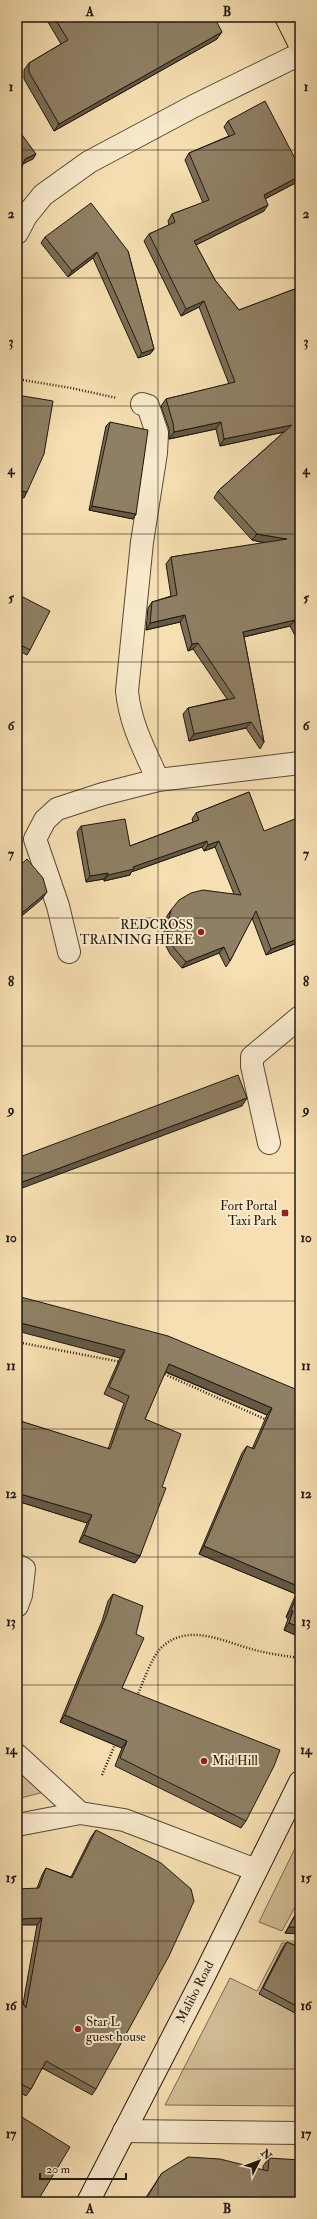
<svg xmlns="http://www.w3.org/2000/svg" width="317" height="2219" viewBox="0 0 317 2219" font-family="'IM FELL Double Pica',serif">
	<style>
		.green { fill: #d2bd96; stroke: #796a52 }
		.lines { fill: none; stroke-linecap: round; stroke-linejoin: round }
		.street-casing { stroke: #564a38; stroke-width: 24 }
		.secondary-casing { stroke: #20180f; stroke-width: 24 }
		.primary-casing { stroke: #20180f; stroke-width: 24 }
		.path { stroke: #20180f; stroke-width: 2.5; stroke-dasharray: 1 2; stroke-linecap: butt }
		.street { stroke: #f9eacd; stroke-width: 22 }
		.secondary { stroke: #f9eacd; stroke-width: 22 }
		.primary { stroke: #f6dfb2; stroke-width: 22 }
		.wall { fill: #7b6d56; stroke: #20180f }
		.shaded-wall { fill: #645946; stroke: #20180f }
		.building { fill: #8f7f64; stroke: #20180f }
		.grid { fill: none; stroke: #20180f; stroke-width: 1; stroke-opacity: 0.55 }
		.poi-dot { fill: #8f2418; stroke: #f9eacd; stroke-width: 1.5 }
		.labels { text-anchor: middle; dominant-baseline: central; stroke-width: 4; stroke-linejoin: round; paint-order: stroke }
		.poi-label { font-size: 13px; fill: #20180f; stroke: #f9eacd; text-anchor: end }
		.street-label { font-size: 13px; fill: #20180f; stroke: #f9eacd }
		.neatline { fill: none; stroke: #20180f; stroke-width: 1.5 }
		.grid-label { font-size: 13px; text-anchor: middle; font-weight: bold; fill: #20180f }
	</style>
	<rect width="100%" height="100%" fill="#f6dfb2"/>
	<filter id="stains"><feTurbulence type="fractalNoise" baseFrequency=".005" numOctaves="4"/><feColorMatrix values="0 0 0 0 .2 0 0 0 0 .09 0 0 0 0 .02 0 0 0 .5 -.17"/></filter>
	<radialGradient id="worn" r=".72"><stop offset=".6" stop-color="#630" stop-opacity="0"/><stop offset="1" stop-color="#630" stop-opacity=".3"/></radialGradient>
	<path class="green" d="M17,1773L52,1790L17,1799Z
		M300,1838V1898L282,1931L259,1922Z
		M282,1943H300V2106L165,2105L230,1978L257,1991Z"/>
	<g class="lines">
		<g class="street-casing">
			<path id="street" d="M17,233L26,216L43,195L89,162L194,106L300,54
				M142,404L148,406L157,433L156,453L142,542L127,691C130,724 145,751 158,780
				M69,952L58,906L35,839L45,820L57,809L103,794L158,780L300,763
				M269,1143L252,1066V1057L300,1017
				M17,1565L24,1569L21,1595L17,1606
				M17,1755L80,1813
				M17,1825L80,1813L124,1820L256,1870
				M124,2131L300,2133"/>
		</g>
		<g class="secondary-casing">
			<path id="secondary" d="M88,2202L203,1978L300,1782"/>
		</g>
		<g class="primary-casing">
			<path id="primary" d="M286,17L300,45"/>
		</g>
		<path class="path" d="M17,379L71,388L117,398
			M17,1342L121,1362
			M162,1373L267,1420
			M137,1696C143,1683 151,1659 160,1649C187,1621 224,1642 255,1650C270,1654 285,1656 300,1658
			M102,1775L116,1742
			M255,2170L259,2158"/>
		<use href="#street" class="street"/>
		<use href="#secondary" class="secondary"/>
		<use href="#primary" class="primary"/>
	</g>
	<path class="wall" d="M45,17H214L217,39L54,131L24,79V70L29,63L61,44Z
		M228,121L300,168V179L299,181L265,199L264,211L196,245L215,280L239,310L300,287V645L290,626L244,637L264,742L260,749L246,728L189,741L183,714L188,708L227,699L193,649L188,651L180,622L146,630L148,608L152,602L171,596L166,564L171,557L265,543L252,540L214,498L218,491L284,432L220,446L216,429L169,439V429L161,406L166,399L229,384L199,307L181,316L144,241L149,234L169,225L168,221L172,214L203,203L185,160L189,153L229,136L224,127Z
		M45,237L128,251L154,349L150,354L138,358L93,258L68,277L41,243Z
		M110,422L136,514L133,519L89,510L106,426Z
		M17,594L30,650L27,655L17,650Z
		M249,792L300,942L266,955L252,918L230,961L226,967L219,953L182,968L170,954L164,942V929L167,916L171,910L234,894L215,847L204,851L202,847L131,872L130,875L104,881V879L86,882L77,832L81,826L130,846L193,822L192,819L196,813Z
		M17,1296L300,1391V1637L284,1630L288,1619L286,1617L296,1594L199,1554L242,1453L247,1446L252,1449L267,1415L165,1372L145,1419L162,1487L140,1556L135,1563L79,1542L87,1523L17,1501V1420L108,1449L124,1403L104,1394L120,1358Z
		M113,1594L122,1688L246,1821L241,1828L115,1766L122,1748L60,1722L102,1621L108,1601Z
		M96,1830V2089L92,2095L42,2068L31,2089L26,2096L17,2091V1995L23,2004L37,1925V1888L42,1875L46,1868L71,1877L91,1837Z
		M300,1906V1934L285,1933Z
		M287,1942L300,1948V2010L297,2014L259,1994L283,1947Z
		M269,2158L300,2202H143L162,2173L263,2170V2166Z"/>
	<path class="shaded-wall" d="M222,32L217,39L54,131L59,124Z
		M36,154L33,159L21,165L25,159Z
		M300,176V179L299,181L259,202L264,195Z
		M268,205L264,211L190,248L194,241Z
		M97,252L93,258L68,277L72,271Z
		M204,301L199,307L181,316L186,309Z
		M154,349L150,354L138,358L142,353Z
		M221,422L216,429L169,439L174,432Z
		M292,425L288,431L220,446L224,439Z
		M17,490L27,492L24,498L17,496Z
		M92,506L136,514L133,519L89,510Z
		M257,534L287,539L282,546L252,540Z
		M185,615L180,622L146,630L150,623Z
		M295,620L290,626L239,638L243,632Z
		M198,643L193,649L188,651L192,644Z
		M251,722L246,728L189,741L194,734Z
		M207,841L202,847L131,872L130,875L104,881L108,875Z
		M219,841L215,847L204,851L208,845Z
		M108,873L104,879L86,882L90,876Z
		M47,892L42,899L17,920V917Z
		M300,938V942L266,955L271,949Z
		M224,947L219,953L182,968L186,962Z
		M247,1098L242,1106L17,1190V1184Z
		M17,1322L125,1350L120,1358L17,1331Z
		M169,1364L272,1408L267,1415L164,1371Z
		M17,1493L92,1515L87,1523L17,1501Z
		M84,1535L140,1556L135,1563L79,1542Z
		M204,1546L300,1587L296,1594L199,1554Z
		M291,1610L293,1611L288,1619L286,1617Z
		M289,1623L300,1627V1637L284,1630Z
		M65,1715L127,1741L122,1748L60,1722Z
		M42,1918L37,1925H17V1919Z
		M289,1927H300V1934L285,1933Z"/>
	<path class="building" d="M54,17H214L222,32L59,124L29,72V63L68,40Z
		M265,101L300,168V176L264,195L268,205L194,241L215,280L239,310L300,287V630L295,620L243,632L264,742L251,722L194,734L188,708L235,698L198,643L192,644L185,615L150,623L152,602L177,595L171,557L287,539L257,534L218,491L292,425L224,439L221,422L174,432L173,423L166,399L235,382L204,301L186,309L149,234L175,222L172,214L209,200L189,153L235,134L228,121Z
		M17,128L36,154L25,159L17,180Z
		M91,203L128,251L154,349L142,353L97,252L72,271L45,237Z
		M17,395L53,401L44,454L27,492L17,490Z
		M110,422L148,430L136,514L92,506Z
		M17,594L50,611L30,650L17,643Z
		M249,792L264,831L300,817V938L271,949L256,911L230,961L224,947L186,962L174,948L168,936V923L171,910L179,900L191,893L203,890L241,895L219,841L208,845L207,841L133,867L134,869L108,875V873L90,876L81,826L125,819L130,846L199,820L196,813Z
		M27,859L43,878L47,892L17,917V868Z
		M238,1075L247,1098L17,1184V1158Z
		M17,1296L168,1336L300,1391V1587L204,1546L247,1446L254,1449L272,1408L169,1364L145,1419L181,1434L162,1487L166,1488L140,1556L84,1535L92,1515L17,1493V1420L110,1449L129,1396L109,1387L125,1350L17,1322Z
		M300,1588V1627L289,1623L293,1611L291,1610Z
		M113,1594L143,1606L136,1634L144,1638L122,1688L280,1750L274,1766L246,1821L120,1758L127,1741L65,1715L107,1614Z
		M96,1830L161,1863L191,1889L194,1901L169,1956L96,2089L46,2061L31,2089L17,2082V1995L26,2008L42,1918L17,1919V1889L39,1888L46,1868L72,1878Z
		M300,1907V1927H289Z
		M287,1942L300,1948V2008L263,1988Z
		M17,2114L70,2147L37,2202H17Z
		M188,2157L220,2159L268,2171L269,2158L300,2160V2202H144L162,2173Z"/>
	<path class="grid" d="M158,17V2202M17,150H300M17,278H300M17,406H300M17,534H300M17,662H300M17,790H300M17,918H300M17,1046H300M17,1173H300M17,1301H300M17,1429H300M17,1557H300M17,1685H300M17,1813H300M17,1941H300M17,2069H300"/>
	<g class="poi-dot">
		<circle cx="201" cy="932" r="4"/>
		<rect x="281" y="1209" width="8" height="8" rx="2"/>
		<circle cx="204" cy="1761" r="4"/>
		<circle cx="78" cy="2029" r="4"/>
	</g>
	<g class="labels">
		<g class="poi-label">
			<text x="193" y="925">REDCROSS<tspan x="193" dy="15">TRAINING HERE</tspan></text>
			<text x="277" y="1206">Fort Portal<tspan x="277" dy="15">Taxi Park</tspan></text>
			<text x="212" y="1761" text-anchor="start">Mid Hill</text>
			<text x="86" y="2022" text-anchor="start">Star L<tspan x="86" dy="15">guest house</tspan></text>
		</g>
		<g class="street-label">
			<text transform="translate(195 1992) rotate(-63)">Malibo Road</text>
		</g>
	</g>
	<rect width="317" height="2219" fill="none" stroke="#f6dfb2" stroke-width="44"/>
	<g transform="translate(259 2161) rotate(48)" stroke="#f9eacd" stroke-width="3" paint-order="stroke">
	<path d="M0-3L7 15L0 10L-7 15Z" fill="#20180f"/>
	<text y="-6" font-size="11" font-weight="bold" text-anchor="middle" fill="#20180f">N</text>
	</g>
	<path d="M40 2173v6h86v-6" fill="none" stroke="#20180f" stroke-width="2"/>
	<text x="46" y="2173" font-size="12" fill="#20180f" stroke="#f9eacd" stroke-width="3" paint-order="stroke">20 m</text>
	<rect x="22" y="22" width="273" height="2175" class="neatline"/>
	<g class="grid-label">
		<text x="90" y="16">A</text>
		<text x="227" y="16">B</text>
		<text x="11" y="91">1</text>
		<text x="306" y="91">1</text>
		<text x="11" y="218">2</text>
		<text x="306" y="218">2</text>
		<text x="11" y="346">3</text>
		<text x="306" y="346">3</text>
		<text x="11" y="474">4</text>
		<text x="306" y="474">4</text>
		<text x="11" y="602">5</text>
		<text x="306" y="602">5</text>
		<text x="11" y="730">6</text>
		<text x="306" y="730">6</text>
		<text x="11" y="858">7</text>
		<text x="306" y="858">7</text>
		<text x="11" y="986">8</text>
		<text x="306" y="986">8</text>
		<text x="11" y="1114">9</text>
		<text x="306" y="1114">9</text>
		<text x="11" y="1242">10</text>
		<text x="306" y="1242">10</text>
		<text x="11" y="1370">11</text>
		<text x="306" y="1370">11</text>
		<text x="11" y="1498">12</text>
		<text x="306" y="1498">12</text>
		<text x="11" y="1626">13</text>
		<text x="306" y="1626">13</text>
		<text x="11" y="1754">14</text>
		<text x="306" y="1754">14</text>
		<text x="11" y="1882">15</text>
		<text x="306" y="1882">15</text>
		<text x="11" y="2010">16</text>
		<text x="306" y="2010">16</text>
		<text x="11" y="2138">17</text>
		<text x="306" y="2138">17</text>
		<text x="90" y="2213">A</text>
		<text x="227" y="2213">B</text>
	</g>
	<rect width="100%" height="100%" filter="url(#stains)"/>
	<rect width="100%" height="100%" fill="url(#worn)"/>
</svg>
